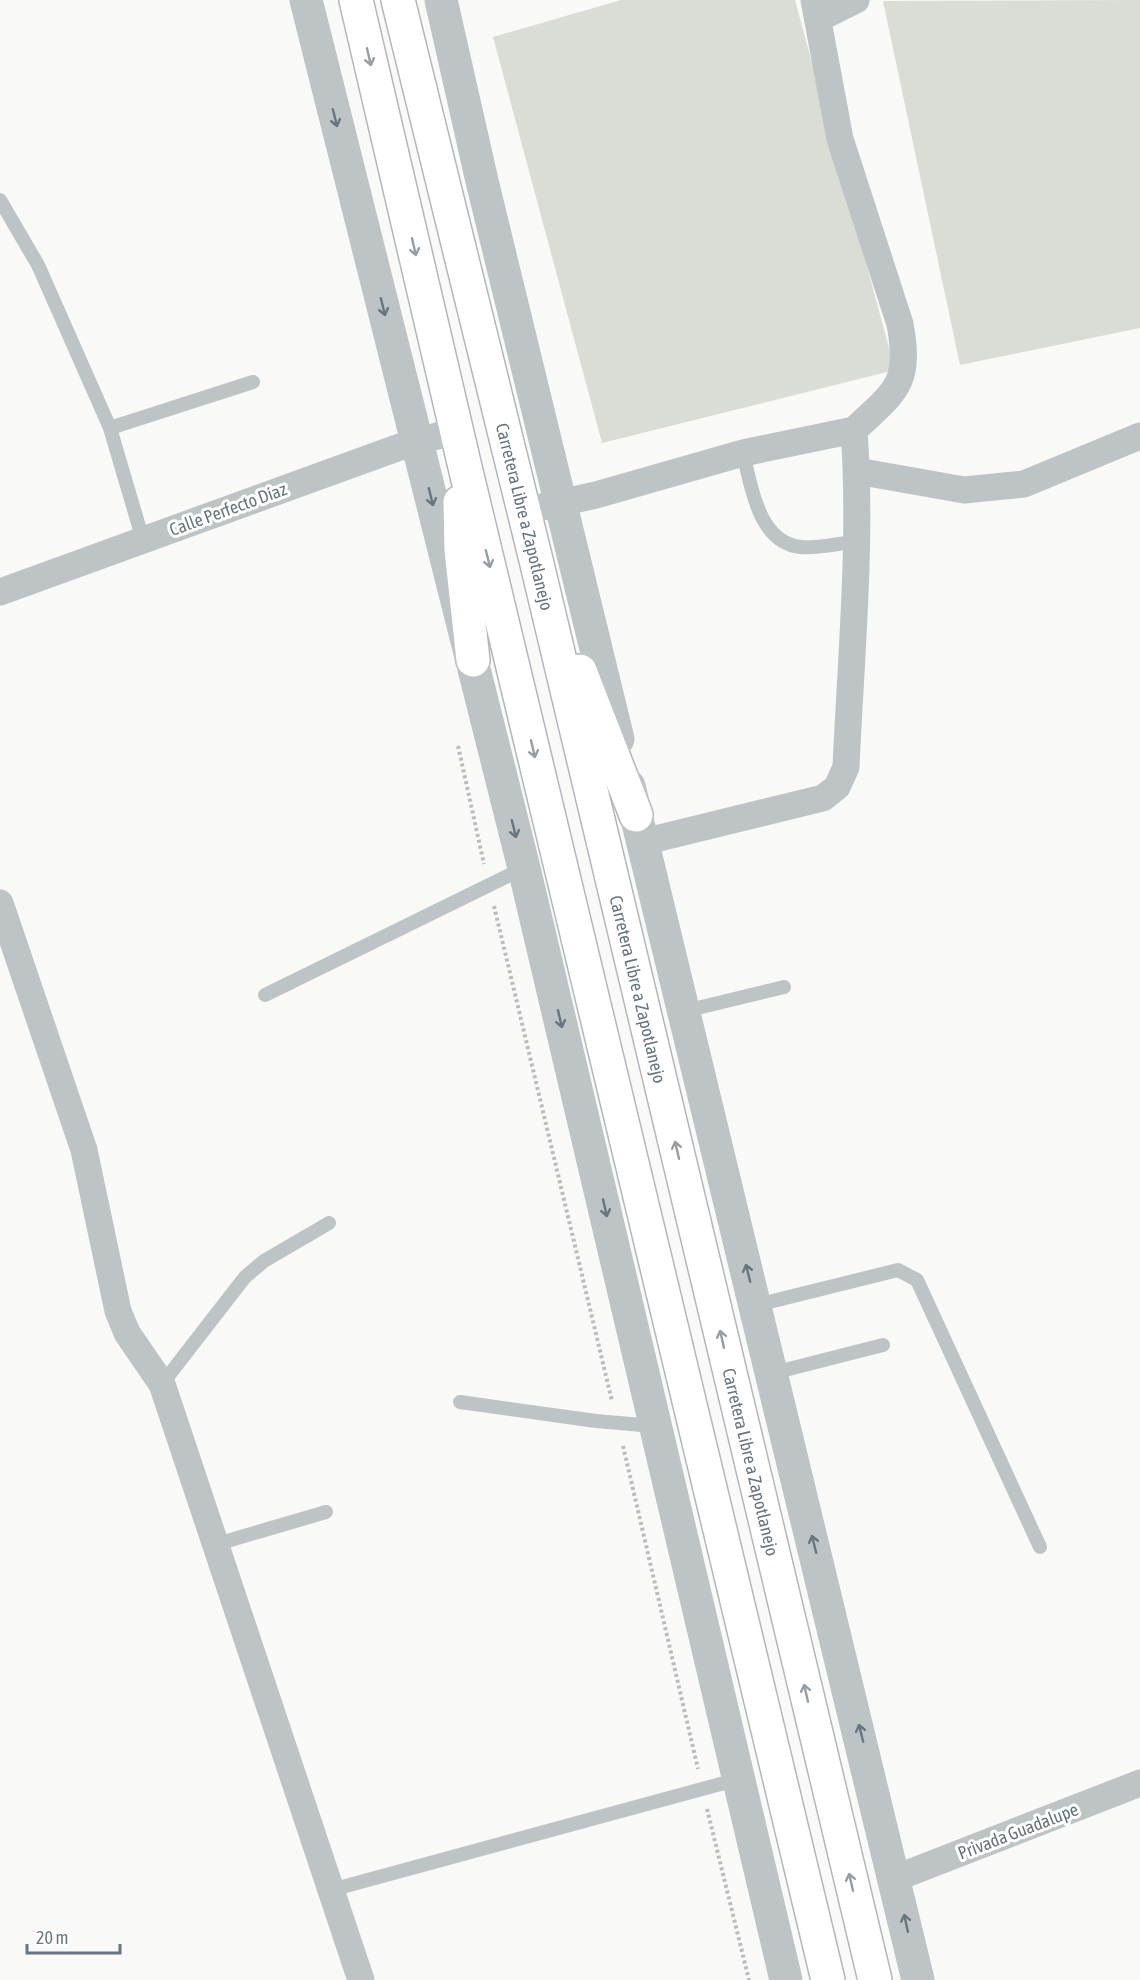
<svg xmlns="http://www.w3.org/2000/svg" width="1140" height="1980" viewBox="0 0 1140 1980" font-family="'Asap Condensed',sans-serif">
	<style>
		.green { fill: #d9ddd6 }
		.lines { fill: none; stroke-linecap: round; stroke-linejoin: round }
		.primary-casing { stroke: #b2b7bb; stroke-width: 36 }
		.path { stroke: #b9bcbf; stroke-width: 4; stroke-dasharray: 3 3; stroke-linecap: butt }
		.service { stroke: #bec3c6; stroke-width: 14 }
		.minor { stroke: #bec3c6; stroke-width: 27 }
		.tertiary { stroke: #bec3c6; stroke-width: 33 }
		.primary { stroke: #fff; stroke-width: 33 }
		.oneway { stroke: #949ea5 }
		.oneway2 { stroke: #66757f }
		.labels { text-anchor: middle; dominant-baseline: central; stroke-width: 6; stroke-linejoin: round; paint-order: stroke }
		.street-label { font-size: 18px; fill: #66757f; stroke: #fff }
	</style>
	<rect width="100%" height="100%" fill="#f9f9f7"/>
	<path class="green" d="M621,0H795L895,370L602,443L493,37Z
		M1140,0V328L960,365L883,1Z"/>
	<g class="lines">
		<g class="primary-casing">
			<g id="primary">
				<path d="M356,0L465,467L828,1980"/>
				<path id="s1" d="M398,0L536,560L875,1980"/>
				<path d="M460,502L461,550L473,660"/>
				<path d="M580,671L636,815"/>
			</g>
		</g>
		<path class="path" d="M458,746L484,864
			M494,906L612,1401
			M623,1446L698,1769
			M707,1809L749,1980"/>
		<path class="service" d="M0,200L38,265L110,428L143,540
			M110,428L253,382
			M743,453C751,485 758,542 800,547C817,549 838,543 856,542
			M265,995L524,868
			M685,1011L784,987
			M757,1305L898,1270L917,1280L1040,1547
			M773,1373L883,1345
			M162,1384L245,1277L264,1261L329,1223
			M460,1402L596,1421L654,1426
			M217,1544L326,1512
			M331,1890L739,1779"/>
		<path class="minor" d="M818,19L856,0
			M857,471L964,490L1024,484L1140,436
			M524,511L596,495L743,453L854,430
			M0,592L397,448L457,430
			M643,842L823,798L837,787L846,767C851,655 862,542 854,430C896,391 911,384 900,324L840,139L814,0
			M0,903L84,1150L118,1311L127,1333L162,1384L361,1980
			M896,1878L1140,1783"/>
		<path class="tertiary" d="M306,0L524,868L786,1980
			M441,0L482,181L618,739
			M629,786L918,1980"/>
		<use href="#primary" class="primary"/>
	</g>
	<defs><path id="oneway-shaft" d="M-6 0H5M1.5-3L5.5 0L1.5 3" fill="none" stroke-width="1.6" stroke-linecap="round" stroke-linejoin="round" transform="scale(1.5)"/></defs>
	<g class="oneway">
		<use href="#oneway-shaft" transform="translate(369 57) rotate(77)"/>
		<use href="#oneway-shaft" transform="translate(414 247) rotate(77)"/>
		<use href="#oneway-shaft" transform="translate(488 559) rotate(76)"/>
		<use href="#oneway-shaft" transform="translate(533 749) rotate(77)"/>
		<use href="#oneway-shaft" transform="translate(677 1150) rotate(-103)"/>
		<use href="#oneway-shaft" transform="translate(722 1339) rotate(-103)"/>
		<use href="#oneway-shaft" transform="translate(806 1693) rotate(-103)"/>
		<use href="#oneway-shaft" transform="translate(851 1882) rotate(-103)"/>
	</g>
	<g class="oneway2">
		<use href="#oneway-shaft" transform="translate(335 118) rotate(76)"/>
		<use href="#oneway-shaft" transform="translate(383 307) rotate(76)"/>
		<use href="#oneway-shaft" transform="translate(431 497) rotate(76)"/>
		<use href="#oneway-shaft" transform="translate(514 829) rotate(76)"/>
		<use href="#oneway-shaft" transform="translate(560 1019) rotate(77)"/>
		<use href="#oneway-shaft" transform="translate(605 1208) rotate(77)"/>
		<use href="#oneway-shaft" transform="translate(748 1273) rotate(-104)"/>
		<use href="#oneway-shaft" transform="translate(814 1544) rotate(-104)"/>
		<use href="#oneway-shaft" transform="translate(861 1733) rotate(-104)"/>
		<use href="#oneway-shaft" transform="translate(906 1923) rotate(-102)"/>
	</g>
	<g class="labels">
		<g class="street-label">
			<text transform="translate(228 509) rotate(-20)">Calle Perfecto Díaz</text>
			<text stroke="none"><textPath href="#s1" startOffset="532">Carretera Libre a Zapotlanejo</textPath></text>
			<text stroke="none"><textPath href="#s1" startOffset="1018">Carretera Libre a Zapotlanejo</textPath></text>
			<text stroke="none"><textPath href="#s1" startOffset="1504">Carretera Libre a Zapotlanejo</textPath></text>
			<text transform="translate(1018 1831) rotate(-21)">Privada Guadalupe</text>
		</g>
	</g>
	<path d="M27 1944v9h93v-9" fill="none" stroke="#66757f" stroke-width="3"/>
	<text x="36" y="1944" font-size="18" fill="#66757f" stroke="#ffffff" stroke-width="4.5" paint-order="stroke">20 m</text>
</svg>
